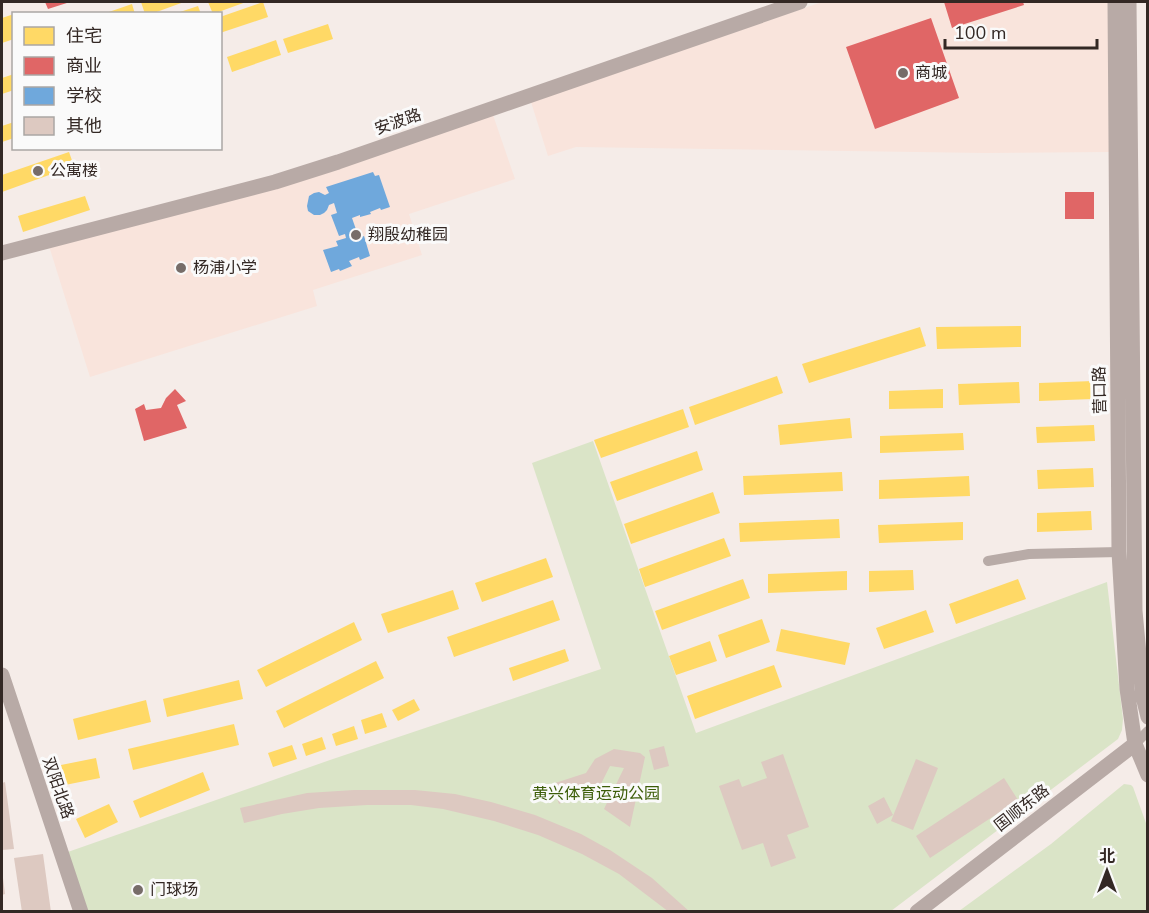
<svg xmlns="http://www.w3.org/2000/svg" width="1149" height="913" viewBox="0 0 1149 913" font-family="'Nunito Sans','Noto Sans SC',sans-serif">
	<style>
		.built { fill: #f9e4dc }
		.green { fill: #dae4c7 }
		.homes { fill: #ffd966 }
		.shops { fill: #e06666 }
		.schools { fill: #6fa8dc }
		.building { fill: #ddc9c1 }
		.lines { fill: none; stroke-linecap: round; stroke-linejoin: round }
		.street { stroke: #b8aba7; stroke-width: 10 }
		.secondary { stroke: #b8aaa6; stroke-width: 15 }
		.poi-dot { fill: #776d69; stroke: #fafafa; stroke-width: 2 }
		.labels { text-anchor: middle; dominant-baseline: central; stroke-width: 6; stroke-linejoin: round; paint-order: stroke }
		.poi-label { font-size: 16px; fill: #332824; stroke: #fafafa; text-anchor: start }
		.street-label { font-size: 16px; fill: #332824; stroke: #fafafa }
		.park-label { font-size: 16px; fill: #3c5d08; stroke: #fafafa }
	</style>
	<rect width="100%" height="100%" fill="#f5ece8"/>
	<path class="built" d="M822,2H1108L1109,152L985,153L576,147L548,156L531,102Z
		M493,115L515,179L409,214L422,255L313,290L317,306L90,377L49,246Z"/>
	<path class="green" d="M593,441L696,733L1107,582L1123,719L1122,730L1118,739L891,911H87L65,853L330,760L601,669L532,463Z
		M1124,784L1131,785L1133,787L1147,826V911H959L1051,844Z"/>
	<path class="homes" d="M141,2H184L151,14H145Z
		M208,2H246L213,14Z
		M263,2L268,17L220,33V17Z
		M132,4L135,14H106V13Z
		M198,6L201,14H177V13Z
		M14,14V39L2,43V18Z
		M328,24L333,39L288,53L283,39Z
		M276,40L281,55L232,72L227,57Z
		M14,74V90L2,94V78Z
		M14,122V138L2,142V126Z
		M69,152L74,166L2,192V175Z
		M85,196L90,210L23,232L18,216Z
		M1021,326V347L937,349L936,327Z
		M920,327L926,346L809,383L802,364Z
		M777,376L783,393L695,425L689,407Z
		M1093,381V399L1039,401V383Z
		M1019,382L1020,403L959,405L958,384Z
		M943,389V408L889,409V391Z
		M683,409L689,427L601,458L594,440Z
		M850,418L852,438L780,445L778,425Z
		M1094,425L1095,441L1037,443L1036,427Z
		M963,433L964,450L880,453V436Z
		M697,451L703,470L617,501L610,482Z
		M1093,468L1094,487L1038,489L1037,470Z
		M842,472L843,491L744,495L743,476Z
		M969,476L970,496L879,499V480Z
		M713,492L720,513L631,544L624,524Z
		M1091,511L1092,530L1037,532V513Z
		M839,519L840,538L740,542L739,523Z
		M963,522V540L879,543L878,525Z
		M724,538L731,556L645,587L639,569Z
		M546,558L553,577L482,602L475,583Z
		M913,570L914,590L869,592V571Z
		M847,571V590L768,593V574Z
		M743,579L750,598L662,630L655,611Z
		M1018,579L1026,599L956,624L949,604Z
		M453,590L459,609L388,633L381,614Z
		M553,600L560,620L454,657L447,637Z
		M926,610L934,632L884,649L876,628Z
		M762,619L770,642L726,658L718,635Z
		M354,622L362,640L266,687L257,670Z
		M781,629L850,643L845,665L776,651Z
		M710,641L717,661L676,675L669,656Z
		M565,649L569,661L513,681L509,668Z
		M376,661L384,678L284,728L276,711Z
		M774,665L782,687L695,719L687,696Z
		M239,680L243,699L167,717L163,699Z
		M414,699L420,710L398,721L392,710Z
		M146,700L151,722L78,740L73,719Z
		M382,713L387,727L365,734L361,720Z
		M234,724L239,745L133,770L128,749Z
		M354,726L358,739L336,746L332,734Z
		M322,737L326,749L306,756L302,744Z
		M292,745L297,759L273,767L268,753Z
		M96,758L100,778L65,785L61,765Z
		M203,772L210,790L140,818L133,801Z
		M109,804L118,822L85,838L76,819Z"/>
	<path class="shops" d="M45,2H70L48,9Z
		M944,2H1023L1024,5L952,28Z
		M931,18L959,98L875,129L846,47Z
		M1065,192H1094V219H1065Z
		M175,389L186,401L177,405L187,428L144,441L135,409L144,404L146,410L161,408L166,398Z"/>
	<path class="schools" d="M373,172L375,176L379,175L390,207L381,210L380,208L370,212L371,214L360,217V215L352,218L359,238L364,236L370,256L360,260L359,257L349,261L352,266L340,271L339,269L331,272L323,250L338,246L336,241L346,238L345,234L339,236L331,215L337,213L334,203L329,205L327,210L324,213L320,215H314L308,211L307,206L309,196L314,193L319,192L325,195L329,193L326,187Z"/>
	<path class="building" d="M664,746L669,766L654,770L649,750Z
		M614,749L640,753L645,757L630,827L604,809L624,768L610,766L600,786L559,804L552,784L586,773L595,759Z
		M783,754L809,827L787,835L796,858L771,867L763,843L742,850L719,786L739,779L742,787L767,778L761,762Z
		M916,759L938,768L913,830L891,821Z
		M1004,778L1018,800L930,858L916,836Z
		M5,782L14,849L2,850V783Z
		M354,790H415L455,794L491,802L535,815L581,834L610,850L652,878L690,912H669L619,874L582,854L538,835L494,821L443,809L411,805H367L319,808L282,814L244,823L240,808L307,793Z
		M884,797L893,815L877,824L868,806Z
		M43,854L51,912H22L14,858Z
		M3,878L5,894L2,895V879Z"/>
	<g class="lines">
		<path class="street" d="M988,561L1029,554L1119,552
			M1135,744L1148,731"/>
		<path class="secondary" d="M1115,2L1119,552L1127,689L1135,744L1148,775
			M1129,2L1135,611L1143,697L1148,717
			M2,253L275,182L338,162L800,2
			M2,675L81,912
			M917,912L1135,744"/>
	</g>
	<g class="poi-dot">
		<circle cx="903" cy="73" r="6"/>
		<circle cx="38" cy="171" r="6"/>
		<circle cx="356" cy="235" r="6"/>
		<circle cx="181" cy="268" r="6"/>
		<circle cx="138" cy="890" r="6"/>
	</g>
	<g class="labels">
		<g class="poi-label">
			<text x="915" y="73">商城</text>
			<text x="50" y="171">公寓楼</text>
			<text x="368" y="235">翔殷幼稚园</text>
			<text x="193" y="268">杨浦小学</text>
			<text x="150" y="890">门球场</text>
		</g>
		<g class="street-label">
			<text transform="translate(398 122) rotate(-19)">安波路</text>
			<text transform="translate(1100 390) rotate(-91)">营口路</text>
			<text transform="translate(58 788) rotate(71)">双阳北路</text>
			<text transform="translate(1022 808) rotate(-38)">国顺东路</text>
		</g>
		<g class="park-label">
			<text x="596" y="794">黄兴体育运动公园</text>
		</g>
	</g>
	<rect width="1149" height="913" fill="none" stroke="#332824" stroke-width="6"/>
	<rect x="12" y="12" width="210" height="138" fill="#fafafa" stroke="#aaa6a4" stroke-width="1.5"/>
	<rect x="24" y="27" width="30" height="18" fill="#ffd966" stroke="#aaa6a4" stroke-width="1.5"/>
	<text x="66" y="42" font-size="18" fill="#332824">住宅</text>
	<rect x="24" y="57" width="30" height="18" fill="#e06666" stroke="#aaa6a4" stroke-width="1.5"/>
	<text x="66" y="72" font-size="18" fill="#332824">商业</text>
	<rect x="24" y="87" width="30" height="18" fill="#6fa8dc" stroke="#aaa6a4" stroke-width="1.5"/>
	<text x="66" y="102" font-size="18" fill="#332824">学校</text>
	<rect x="24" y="117" width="30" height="18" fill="#ddc9c1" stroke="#aaa6a4" stroke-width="1.5"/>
	<text x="66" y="132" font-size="18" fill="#332824">其他</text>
	<g transform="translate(1107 871)" stroke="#fafafa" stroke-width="4.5" paint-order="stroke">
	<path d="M0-4.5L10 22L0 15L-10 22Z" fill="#332824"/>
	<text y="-9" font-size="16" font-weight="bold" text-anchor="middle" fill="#332824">北</text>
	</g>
	<path d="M945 39v9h152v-9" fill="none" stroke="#332824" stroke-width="3"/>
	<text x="954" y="39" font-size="18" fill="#332824" stroke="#fafafa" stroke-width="4.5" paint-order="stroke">100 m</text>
</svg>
